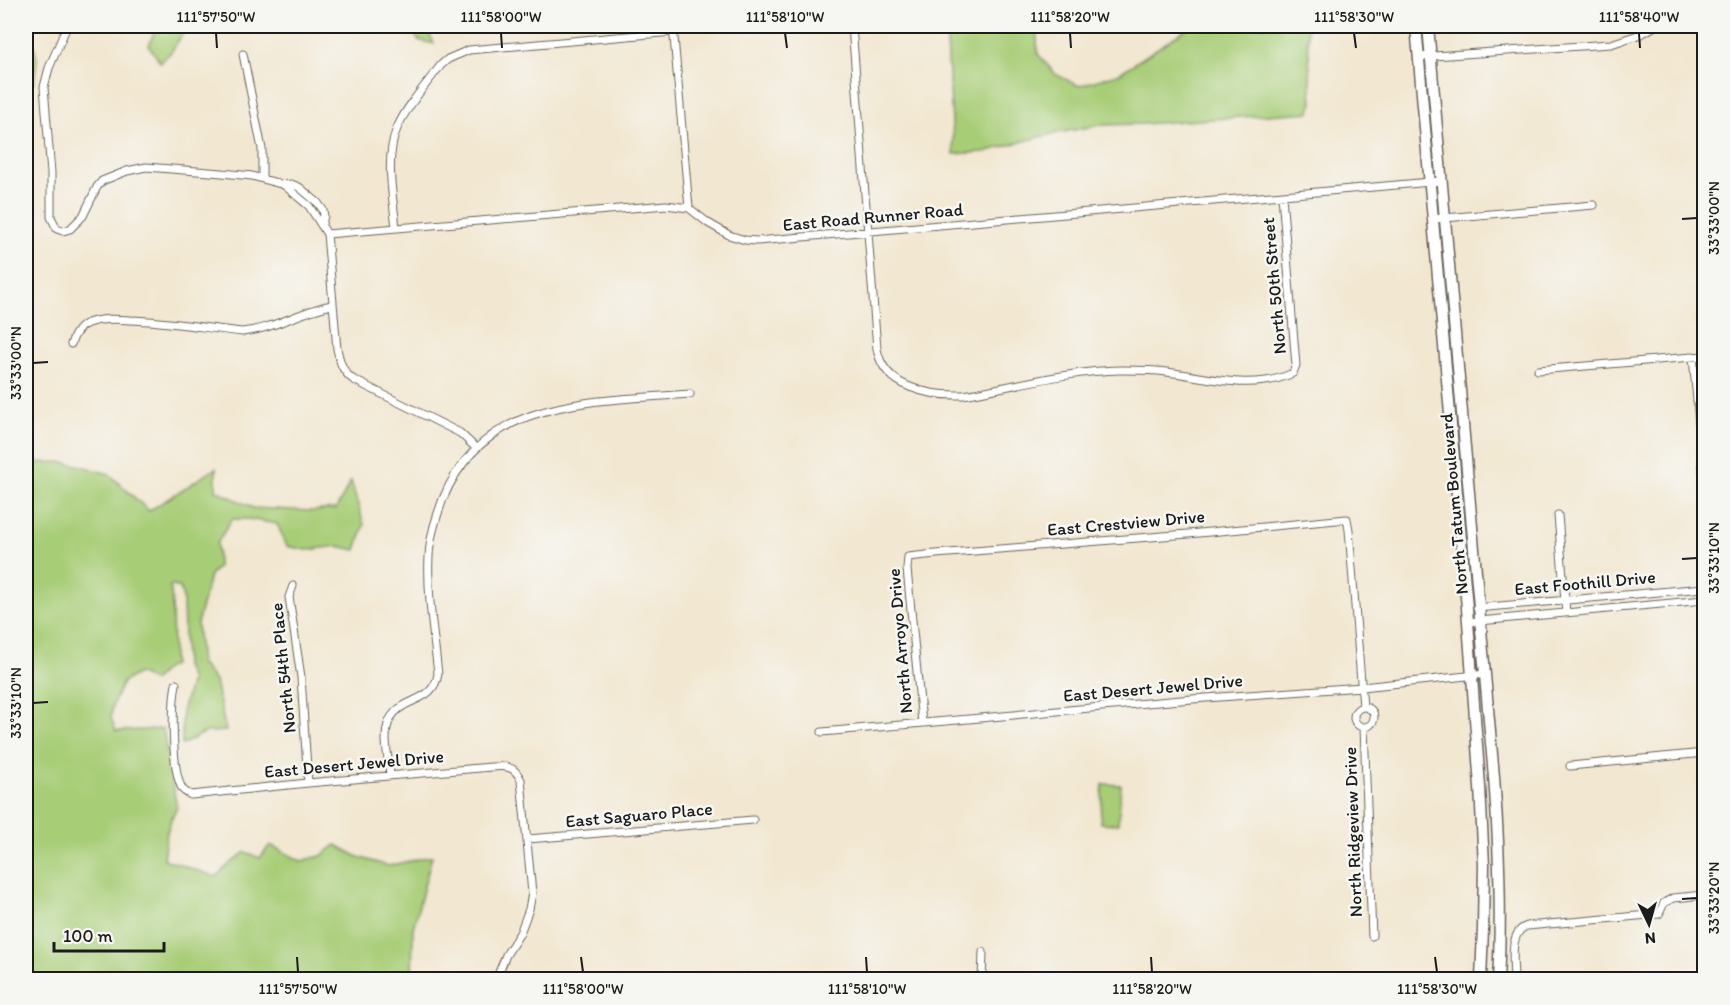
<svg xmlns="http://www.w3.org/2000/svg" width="1730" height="1005" viewBox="0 0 1730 1005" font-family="Itim,sans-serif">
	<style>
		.green { fill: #a8cd77; stroke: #62744a; stroke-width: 1.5 }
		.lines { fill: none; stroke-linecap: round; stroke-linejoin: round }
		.street-casing { stroke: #67635b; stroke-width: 9 }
		.primary-casing { stroke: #67635b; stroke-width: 13 }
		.street { stroke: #fff; stroke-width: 7 }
		.primary { stroke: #fff; stroke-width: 10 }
		.ticks { fill: none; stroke: #1c1c1c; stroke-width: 2 }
		.labels { text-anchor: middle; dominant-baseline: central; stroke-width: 5; stroke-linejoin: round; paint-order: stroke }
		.street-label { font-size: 18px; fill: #1c1c1c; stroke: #f6f6f2 }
		.neatline { fill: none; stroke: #1c1c1c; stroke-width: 2 }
		.ticks-label { font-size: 15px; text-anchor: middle; fill: #1c1c1c }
	</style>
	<rect width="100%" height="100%" fill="#f6f6f2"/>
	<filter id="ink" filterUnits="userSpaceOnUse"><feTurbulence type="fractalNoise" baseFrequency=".0167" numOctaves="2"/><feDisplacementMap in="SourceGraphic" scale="12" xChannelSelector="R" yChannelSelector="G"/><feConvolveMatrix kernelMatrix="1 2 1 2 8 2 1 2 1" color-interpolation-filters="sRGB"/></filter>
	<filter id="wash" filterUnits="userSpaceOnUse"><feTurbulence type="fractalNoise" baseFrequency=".008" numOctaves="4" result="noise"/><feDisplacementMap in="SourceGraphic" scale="24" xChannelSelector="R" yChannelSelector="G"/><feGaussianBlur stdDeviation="1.35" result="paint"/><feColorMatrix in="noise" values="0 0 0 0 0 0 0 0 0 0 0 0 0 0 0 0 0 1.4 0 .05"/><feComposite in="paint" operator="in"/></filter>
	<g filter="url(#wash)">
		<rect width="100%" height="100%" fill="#f2e7d0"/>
		<path class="green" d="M26,26H30L37,59L34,82L26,89Z
			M156,26H188L171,52L160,62L149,46Z
			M410,26H426L434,44L418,40Z
			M946,26H1036L1038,54L1055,74L1079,86L1120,73L1191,26H1307L1312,103L1310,112L1143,124L1100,125L1047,135L984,152L954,154Z
			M61,462L82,466L109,474L149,511L216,468V490L253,508L312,511L336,509L351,481L364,525L356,550L338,546L307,550L287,546L277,524L248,519H232L217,543L218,567L210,575L197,624L201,664L215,681L226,731L206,732L182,745V712L191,680L185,666L183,599L180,587L170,586L172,600L173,665L168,667L153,681L138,673L123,682L113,704L111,718L116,731L163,729L177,808C168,823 164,842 164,859L216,877L227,866L245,852L260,858L270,845L301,861L321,856L336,845L358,857L388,866L432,856L413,928L412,979H26V463Z
			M1103,784L1121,785L1118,824L1100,823Z"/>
	</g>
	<g filter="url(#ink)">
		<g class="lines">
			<g class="street-casing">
				<path id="street" d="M67,26L49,68L44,87L51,173V217L57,229L63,231L70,229L83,216L97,187L102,181L127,171L146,167L222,173L252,176L284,185L291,184L299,187L318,203L323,210L324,216L322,224
					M673,26L689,208
					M852,26L877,349C884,388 929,396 963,395C1015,386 1068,371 1121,370C1136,370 1152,370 1167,372C1208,377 1252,392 1293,373L1296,365L1282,196
					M243,54L262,149V178
					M1419,57L1611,44L1641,34L1655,26
					M284,185L309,206L327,234L337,349C340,362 342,372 354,380L460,433L476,448
					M1433,219L1594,205
					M396,228C393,196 384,157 398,126C407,106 427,83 441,65L448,59L469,50L673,32
					M327,234L666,205L689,208L708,223L729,235L745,240L757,241L1442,181
					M71,344C74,335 79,326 88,323C101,318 117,319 130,320C168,321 205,328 242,332C274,329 301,311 332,305
					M1693,356L1704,479
					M1538,370L1704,356
					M1558,515L1566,613
					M293,586L289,597L301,677L308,783
					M1477,608L1704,588
					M1469,622L1704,600
					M176,684C172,705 171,772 183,790C184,791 189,794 191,795L308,783L491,767C506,766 514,765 521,780L532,893L529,909L520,933L506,955L496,980
					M1354 717a10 10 0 1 1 20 0a10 10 0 1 1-20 0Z
					M922,723L907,569L908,557L936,554L1188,534L1347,519L1349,530L1363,707
					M1364,727L1372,936
					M822,732L1192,699L1362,687L1486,674
					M1570,766L1704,753
					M390,775C389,760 383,739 388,724C398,695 433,706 438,674C434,636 427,595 429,556C430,536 436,518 443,499C485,395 596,402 690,394
					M528,839L753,820
					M747,980L748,977
					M982,980L983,952
					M1514,980C1514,963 1508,932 1527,926L1659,914L1664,903L1673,898L1704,895"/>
			</g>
			<g class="primary-casing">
				<path id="primary" d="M1416,26L1467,608L1480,787L1484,865L1483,929L1481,980
					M1428,26L1494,777C1499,843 1502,913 1498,980"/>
			</g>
			<use href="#street" class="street"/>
			<use href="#primary" class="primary"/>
		</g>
	</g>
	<path class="ticks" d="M216,33L217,48M501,33L502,48M785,33L787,48M1070,33L1071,48M1354,33L1356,48M1639,33L1640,48M1682,219L1697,218M33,363L48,362M1682,559L1697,558M33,703L48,702M1682,899L1697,898M297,957L298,972M581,957L583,972M866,957L867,972M1151,957L1152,972M1435,957L1437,972"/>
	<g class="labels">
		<g class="street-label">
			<text transform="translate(873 217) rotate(-5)">East Road Runner Road</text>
			<text transform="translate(1274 286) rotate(-95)">North 50th Street</text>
			<text transform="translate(1454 504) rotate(-95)">North Tatum Boulevard</text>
			<text transform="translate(1126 523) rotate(-5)">East Crestview Drive</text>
			<text transform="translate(1585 583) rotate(-5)">East Foothill Drive</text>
			<text transform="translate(900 641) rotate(-95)">North Arroyo Drive</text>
			<text transform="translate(283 668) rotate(-96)">North 54th Place</text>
			<text transform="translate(1153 688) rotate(-5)">East Desert Jewel Drive</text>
			<text transform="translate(354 764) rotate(-5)">East Desert Jewel Drive</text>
			<text transform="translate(639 815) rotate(-5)">East Saguaro Place</text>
			<text transform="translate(1353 832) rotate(-92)">North Ridgeview Drive</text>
		</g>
	</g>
	<rect width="1730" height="1005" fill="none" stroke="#f6f6f2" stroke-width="66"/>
	<g transform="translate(1649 924) rotate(175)" stroke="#f6f6f2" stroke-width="4.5" paint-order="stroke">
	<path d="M0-4.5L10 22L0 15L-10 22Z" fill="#1c1c1c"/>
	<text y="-9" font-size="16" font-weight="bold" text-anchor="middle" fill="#1c1c1c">N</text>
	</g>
	<path d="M54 942v9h110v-9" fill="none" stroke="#1c1c1c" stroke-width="3"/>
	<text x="63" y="942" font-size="18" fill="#1c1c1c" stroke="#f6f6f2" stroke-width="4.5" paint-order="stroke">100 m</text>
	<rect x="33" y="33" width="1664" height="939" class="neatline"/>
	<g class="ticks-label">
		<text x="216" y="22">111°57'50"W</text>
		<text x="501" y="22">111°58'00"W</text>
		<text x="785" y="22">111°58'10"W</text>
		<text x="1070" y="22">111°58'20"W</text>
		<text x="1354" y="22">111°58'30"W</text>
		<text x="1639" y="22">111°58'40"W</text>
		<text transform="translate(1714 218) rotate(-90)" y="5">33°33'00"N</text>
		<text transform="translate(16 363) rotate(-90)" y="5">33°33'00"N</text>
		<text transform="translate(1714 558) rotate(-90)" y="5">33°33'10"N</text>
		<text transform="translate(16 703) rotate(-90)" y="5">33°33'10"N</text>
		<text transform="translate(1714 898) rotate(-90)" y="5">33°33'20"N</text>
		<text x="298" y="994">111°57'50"W</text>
		<text x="583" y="994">111°58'00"W</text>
		<text x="867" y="994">111°58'10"W</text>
		<text x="1152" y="994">111°58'20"W</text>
		<text x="1437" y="994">111°58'30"W</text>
	</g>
</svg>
